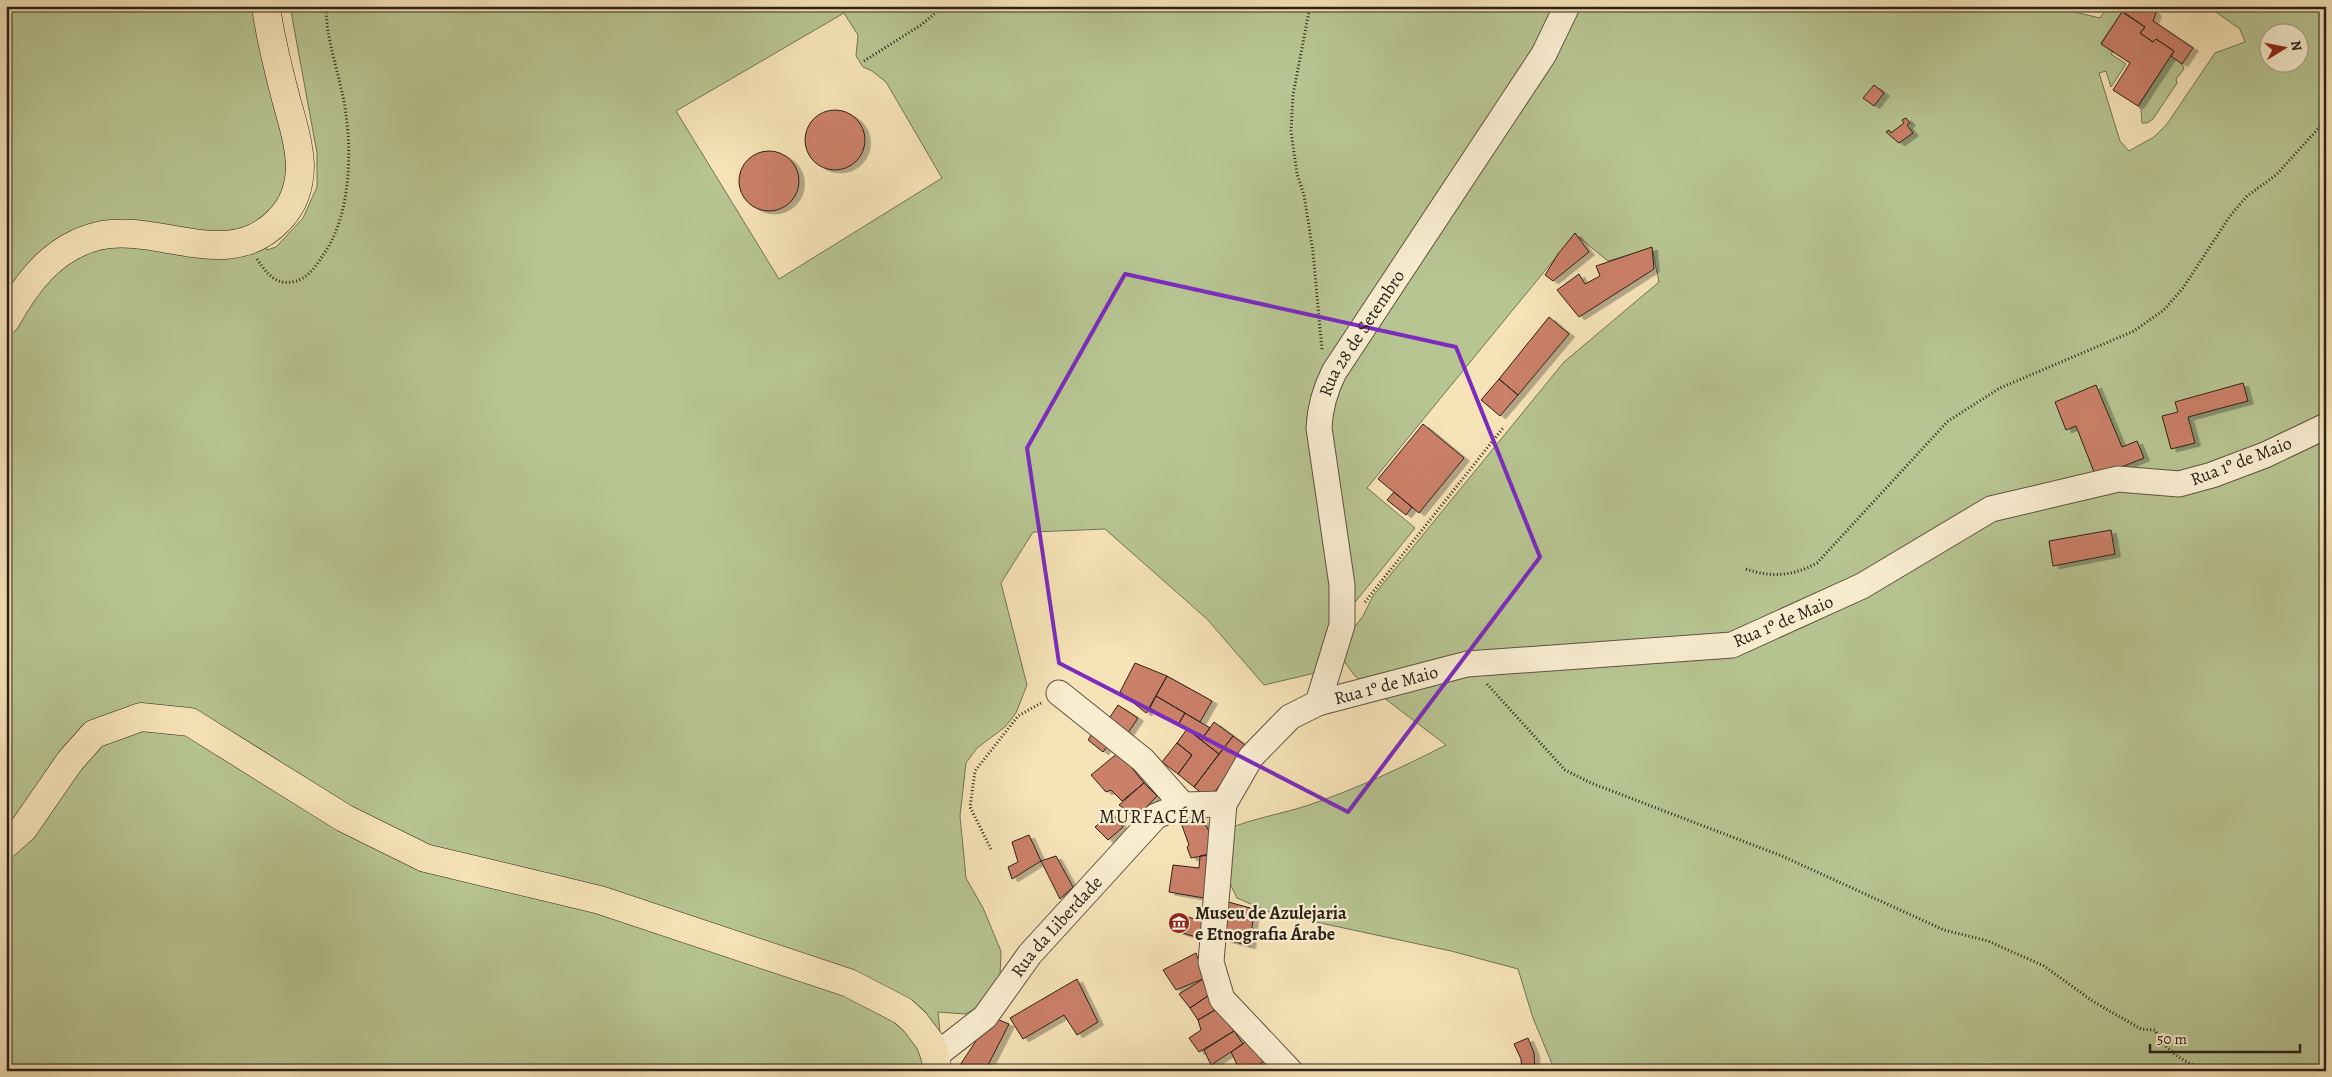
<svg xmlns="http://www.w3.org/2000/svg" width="2332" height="1077" viewBox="0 0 2332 1077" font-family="Alegreya,serif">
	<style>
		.green { fill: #b7c592; stroke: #717356; fill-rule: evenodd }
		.building { fill: #cb8069; stroke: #2b2119; filter: url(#shadow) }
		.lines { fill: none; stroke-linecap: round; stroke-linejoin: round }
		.minor-casing { stroke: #5e5240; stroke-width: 27 }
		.major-casing { stroke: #2b2119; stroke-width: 29 }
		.path { stroke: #2b2119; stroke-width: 3; stroke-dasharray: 1 2.5; stroke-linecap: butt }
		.minor { stroke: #f9edd0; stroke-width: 25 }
		.major { stroke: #f6e3b7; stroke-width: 28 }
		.marked { fill: none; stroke: #7b2cbf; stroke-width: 4; stroke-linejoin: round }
		.labels { text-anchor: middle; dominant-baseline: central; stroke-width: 4.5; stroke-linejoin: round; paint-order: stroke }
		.street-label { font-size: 18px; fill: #2b2119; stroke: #f9edd0 }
		.poi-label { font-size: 18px; font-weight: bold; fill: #2b2119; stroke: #f9edd0; text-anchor: start }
		.neighbourhood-label { font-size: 19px; letter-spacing: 1px; fill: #2b2119; stroke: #f9edd0 }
	</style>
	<defs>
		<filter id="shadow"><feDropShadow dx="5.5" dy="3" stdDeviation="0" flood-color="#0004"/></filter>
	</defs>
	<rect width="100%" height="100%" fill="#f6e3b7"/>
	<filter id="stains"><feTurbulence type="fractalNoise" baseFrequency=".004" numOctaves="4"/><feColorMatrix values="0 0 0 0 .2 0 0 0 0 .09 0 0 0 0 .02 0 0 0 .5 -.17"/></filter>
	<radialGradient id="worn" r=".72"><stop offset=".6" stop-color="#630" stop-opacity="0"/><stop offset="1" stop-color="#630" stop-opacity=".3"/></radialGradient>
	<path class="green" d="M6,6H260L290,179L278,205L259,220L267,250L276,247L303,218L317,187V153L290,6H1561L1329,369L1337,625L1315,673L1264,685L1207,619L1105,529L1033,532L1001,583L1027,685L1016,713L1005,727L977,748L966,763L960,816L966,878L983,908L1001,951L1000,976L984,1005L965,1014L938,1012L944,1071H6ZM844,13L858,35L856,56L863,67L872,71L886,82L942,178L779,279L676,111Z
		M1573,6H2065L2070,11L2100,18L2108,6H2130L2125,13L2122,12L2101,43L2113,52L2111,54L2126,64L2111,87L2106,71L2099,73L2120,141L2129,151L2154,137L2167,124L2215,53L2245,42L2240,29L2207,6H2326V1071H1555L1533,1018L1518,969L1451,951L1269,912L1237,898L1226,875L1228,829C1254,818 1282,814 1309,805C1356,789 1401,768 1446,745L1354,675L1344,661L1343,642L1363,616L1373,596L1564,362L1659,282L1652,248L1608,261L1575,234L1367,488L1415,528L1352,606L1328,401ZM2270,32H2300V62H2270Z
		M2171,56L2182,64L2184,69L2176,79L2177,83L2153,119L2147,123H2142L2141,109L2138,106Z"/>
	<path class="building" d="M2130,6H2148L2156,13L2153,21L2193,48L2182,64L2171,56L2174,51L2156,39L2153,42L2140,33L2145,27L2125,13Z
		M2122,12L2145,27L2140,33L2153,42L2156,39L2174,51L2138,106L2113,90L2130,63L2101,44Z
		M1874,85L1884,93L1874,106L1863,98Z
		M805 140a30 30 0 1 1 60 0a30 30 0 1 1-60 0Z
		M1906,118L1910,123L1907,125L1913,133L1899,143L1886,132L1889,130L1891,133L1904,123L1902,120Z
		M739 181a30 30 0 1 1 60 0a30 30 0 1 1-60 0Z
		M1575,233L1589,252L1553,281L1545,275L1558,254Z
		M1652,247L1654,269L1579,317L1557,290L1579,274L1585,284L1600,276L1596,266Z
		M1549,317L1569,334L1518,395L1499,379Z
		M1499,379L1518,395L1500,416L1481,400Z
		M2243,383L2248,401L2188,417L2195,443L2171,449L2162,416L2178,412L2175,402Z
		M2096,385L2122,447L2137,441L2144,458L2096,477L2076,426L2066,430L2055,402Z
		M1423,424L1464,458L1419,513L1378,479Z
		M1394,492L1412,507L1406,515L1387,500Z
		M2111,530L2115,554L2053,566L2049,541Z
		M1135,663L1167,676L1146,713L1120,692Z
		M1167,676L1212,701L1200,722L1156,696Z
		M1156,696L1185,713L1178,725L1150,708Z
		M1118,705L1138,718L1126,736L1106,723Z
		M1185,713L1210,728L1201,740L1187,729L1178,725Z
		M1214,722L1233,736L1219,754L1201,740Z
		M1095,729L1110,743L1103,752L1088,740Z
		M1187,729L1219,754L1194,787L1178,774L1192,755L1177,743Z
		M1233,736L1249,748L1209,799L1194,787Z
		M1177,743L1192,755L1178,774L1162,762Z
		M1119,752L1144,783L1122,801L1111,790L1106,792L1091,775Z
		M1144,783L1157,796L1136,818L1119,805Z
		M1196,809L1212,836L1214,854L1191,858L1187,847L1189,845L1180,820Z
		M1112,813L1123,827L1108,840L1095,827Z
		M1029,835L1041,861L1012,879L1008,867L1018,862L1012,842Z
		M1209,854L1204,898L1169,892L1173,865L1199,868L1200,856Z
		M1056,856L1073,887L1060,899L1041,861Z
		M1221,900L1254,909L1250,946L1217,937Z
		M1176,913L1188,917L1183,933L1171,929Z
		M1188,917L1205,922L1199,938L1183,933Z
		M1196,953L1205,978L1176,990L1163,970Z
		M1205,978L1212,993L1190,1008L1179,994Z
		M1077,979L1098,1022L1077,1035L1064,1015L1023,1039L1010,1018Z
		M1212,993L1220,1007L1198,1020L1190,1008Z
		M1220,1007L1234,1031L1199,1052L1189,1038L1201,1030L1198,1020Z
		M992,1017L1009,1024L985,1071H956Z
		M1234,1031L1243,1044L1211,1065L1204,1050Z
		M1251,1038L1269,1058L1250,1071H1240L1231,1052Z
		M1528,1038L1534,1053L1535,1071H1522L1521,1059L1514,1044Z"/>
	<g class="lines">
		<g class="minor-casing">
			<g id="minor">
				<path d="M1059,693L1143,760L1183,805L1224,804"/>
				<path id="s1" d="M1318,703L1342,625V585L1319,428C1320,407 1325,390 1334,372L1544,54L1567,6"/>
				<path id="s2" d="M935,1056L985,1017L1030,954L1156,816L1183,805"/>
				<path d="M1290,1071L1222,999L1211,962L1224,804L1251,757L1290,717L1318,703L1467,664L1732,645L1862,586L1991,509L2118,479L2179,484L2212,475L2265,455L2326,426"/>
			</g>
		</g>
		<g class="major-casing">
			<path id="major" d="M6,320C27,282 53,247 98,236C159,222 228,274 279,220C294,205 300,186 300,165C299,143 292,120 286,99C278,68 270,38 266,6
				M6,844L23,829L70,761L94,734L141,717L190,722L344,818L425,858L600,900L849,983L903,1011L915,1022L930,1042L935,1056L938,1071"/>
		</g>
		<path class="path" d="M1310,6L1293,95L1291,131L1297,174L1304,195L1313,252L1322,350
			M2274,6L2283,11
			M864,61L921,25L944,6
			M257,259C267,274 277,287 296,281C308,278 317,265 323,255C353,214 353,140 342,92C336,64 326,36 326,6
			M1746,569C1772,578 1793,576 1817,563L1948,421L2000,388L2134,331L2164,310L2183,288L2230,216L2247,196L2276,175L2326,120
			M1365,602L1503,428
			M1487,684L1565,770L1591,783L1782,856L1944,930L1988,941L2044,966L2094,1002L2141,1029L2155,1030C2165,1052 2185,1062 2206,1071
			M991,849L970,807L975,771L1018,716L1041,703"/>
		<use href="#minor" class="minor"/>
		<use href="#major" class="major"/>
	</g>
	<path class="marked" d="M1125,274L1456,347L1540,557L1348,812L1059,663L1027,448Z"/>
	<defs>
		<g id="museum-disc" transform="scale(1.125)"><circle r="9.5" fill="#8f2418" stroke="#f9edd0"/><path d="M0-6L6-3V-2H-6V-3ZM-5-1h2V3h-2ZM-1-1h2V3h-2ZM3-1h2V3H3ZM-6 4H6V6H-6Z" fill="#fff"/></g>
	</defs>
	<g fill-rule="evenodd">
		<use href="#museum-disc" x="1179" y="923"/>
	</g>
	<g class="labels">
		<g class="street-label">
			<text stroke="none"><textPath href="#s1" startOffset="386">Rua 28 de Setembro</textPath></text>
			<text transform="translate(2241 461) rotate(-21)">Rua 1º de Maio</text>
			<text transform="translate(1783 621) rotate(-23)">Rua 1º de Maio</text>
			<text transform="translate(1386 685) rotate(-15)">Rua 1º de Maio</text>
			<text stroke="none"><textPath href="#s2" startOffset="179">Rua da Liberdade</textPath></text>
		</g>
		<g class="poi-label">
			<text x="1195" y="913">Museu de Azulejaria<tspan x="1195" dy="21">e Etnografia Árabe</tspan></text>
		</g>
		<g class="neighbourhood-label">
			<text x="1153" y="817">MURFACÉM</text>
		</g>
	</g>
	<rect width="2332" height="1077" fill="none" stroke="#f6e3b7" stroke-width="25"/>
	<rect x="8" y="8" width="2317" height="1062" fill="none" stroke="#2b2119" stroke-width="2.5"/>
	<rect x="12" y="12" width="2307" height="1052" fill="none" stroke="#2b2119"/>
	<g transform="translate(2284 48) rotate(80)"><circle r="24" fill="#f9edd0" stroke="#a79b87"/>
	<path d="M0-4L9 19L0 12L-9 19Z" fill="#8f2418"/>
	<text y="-8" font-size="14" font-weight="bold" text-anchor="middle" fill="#2b2119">N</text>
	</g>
	<path d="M2150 1044v8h150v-8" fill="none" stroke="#2b2119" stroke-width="2.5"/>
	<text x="2157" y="1044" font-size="15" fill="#2b2119" stroke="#f9edd0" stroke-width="4" paint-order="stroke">50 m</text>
	<rect width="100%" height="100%" filter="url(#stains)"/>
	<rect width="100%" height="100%" fill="url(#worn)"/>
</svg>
